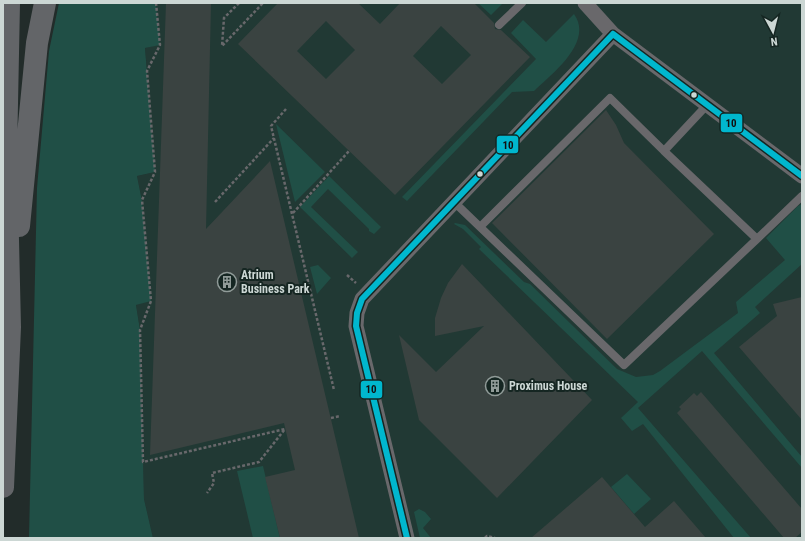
<svg xmlns="http://www.w3.org/2000/svg" width="805" height="541" viewBox="0 0 805 541" font-family="'Roboto Condensed',sans-serif">
	<style>
		.built { fill: #213934 }
		.green { fill: #204f46 }
		.building { fill: #3a4341; fill-rule: evenodd }
		.lines { fill: none; stroke-linecap: round; stroke-linejoin: round }
		.path { stroke: #68686b; stroke-width: 2.5; stroke-dasharray: 3 2; stroke-linecap: butt }
		.service { stroke: #69686b; stroke-width: 8 }
		.minor { stroke: #69686b; stroke-width: 15 }
		.motorway { stroke: #636568; stroke-width: 22 }
		.bus-1-casing { stroke: #152622; stroke-width: 9 }
		.bus-1 { stroke: #00b7ce; stroke-width: 6 }
		.bus-dot { fill: #ccd7d4; stroke: #152622; stroke-width: 1.5 }
		.labels { text-anchor: middle; dominant-baseline: central; stroke-width: 4; stroke-linejoin: round; paint-order: stroke }
		.poi-label { font-size: 12px; font-weight: bold; fill: #ccd7d4; stroke: #152622; text-anchor: start }
		.line-badge { stroke: #152622; stroke-width: 1.5 }
		.pale-badge-label { font-size: 11px; text-anchor: middle; font-weight: bold; fill: #111 }
	</style>
	<rect width="100%" height="100%" fill="#222c2a"/>
	<path class="built" d="M156,3H802V538H153L144,499L140,330L136,305L151,300L142,201L137,176L155,172L145,48L160,44Z"/>
	<path class="green" d="M59,3H156L160,45L145,48L155,172L137,176L142,201L151,301L136,305L140,330L144,499L153,538H29L37,188L49,51Z
		M478,3H503L491,15Z
		M574,14C594,42 552,74 534,91L512,92L407,201L402,197L536,59L511,33L523,20L546,42Z
		M276,124L325,172L295,202Z
		M329,176L381,227L374,234L369,231V229L328,189L311,207L358,252L352,258L300,207Z
		M802,204V264L755,307L760,313L714,353L802,457V468L702,351L638,408L751,538H734L643,424L632,431L621,418L638,402L479,249L481,247L463,229L454,224L455,223L465,225L524,282L530,284L617,369L636,377L653,375L660,371L738,313L736,302L785,260L766,238L798,206Z
		M318,265L331,278L317,294L310,267Z
		M263,466L280,538H253L237,471Z
		M627,474L651,499L634,514L611,487Z
		M419,509L425,512L431,519L423,528L431,538H420L414,512Z"/>
	<path class="building" d="M166,3H211L206,229L270,161L359,538H280L265,477L295,470L284,423L150,455Z
		M278,3H358L380,24L400,3H474L494,23L495,29L501,30L530,57L395,195L238,44ZM326,21L355,50L326,79L297,51ZM441,26L471,55L442,84L413,56Z
		M606,110L616,125L624,143L714,234L607,339L492,223Z
		M462,264L592,400L497,498L419,420L399,335L436,372L484,326L435,336V318L441,298L448,283Z
		M802,297V420L739,347L777,316L773,304Z
		M701,392L802,509V532L795,538H784L677,413L681,409L679,407L694,393L697,396Z
		M602,477L645,527L674,501L706,538H531Z"/>
	<g class="lines">
		<path class="path" d="M156,3L160,45L147,71L155,172L142,200L151,301L140,330L143,462L285,429L259,462L212,473L214,483L207,493
			M239,3L224,18L222,46L263,3
			M286,109L271,126L334,390
			M215,202L274,138
			M293,213L349,151
			M347,275L356,283
			M331,418L340,416
			M485,538L487,536L495,538"/>
		<path class="service" d="M499,25L522,3
			M708,104L664,151L757,239L802,196
			M454,202L624,365L757,239
			M480,227L610,98L664,151"/>
		<path class="minor" d="M585,3L613,34L802,176
			M407,538L356,326L357,313L362,299L613,34"/>
		<path class="motorway" d="M19,226L37,43L45,3
			M3,487L10,327L6,154L9,3"/>
		<g class="bus-1-casing">
			<path id="bus-1" d="M613,34L802,176
				M407,538L356,326L357,313L362,299L613,34"/>
		</g>
		<use href="#bus-1" class="bus-1"/>
	</g>
	<defs>
		<g id="building-ring" transform="scale(1)"><circle r="9.5" fill="#152622" stroke="#909b98" stroke-width="1.5"/><path d="M-4-6H4V6H1V3H-1V6H-4ZM-2.5-4.3h1.7v1.8h-1.7ZM.8-4.3h1.7v1.8H.8ZM-2.5-1h1.7V.8h-1.7ZM.8-1h1.7V.8H.8Z" fill="#909b98"/></g>
	</defs>
	<g fill-rule="evenodd">
		<use href="#building-ring" x="227" y="282"/>
		<use href="#building-ring" x="495" y="386"/>
	</g>
	<g class="bus-dot">
		<circle cx="694" cy="95" r="3.5"/>
		<circle cx="480" cy="174" r="3.5"/>
	</g>
	<g class="labels">
		<g class="poi-label">
			<text x="241" y="275">Atrium<tspan x="241" dy="14">Business Park</tspan></text>
			<text x="509" y="386">Proximus House</text>
		</g>
	</g>
	<g class="line-badge">
		<rect x="720" y="113" width="23" height="20" rx="4" fill="#00b7ce"/>
		<rect x="496" y="135" width="23" height="19" rx="4" fill="#00b7ce"/>
		<rect x="360" y="380" width="23" height="19" rx="4" fill="#00b7ce"/>
	</g>
	<g class="pale-badge-label">
		<text x="731" y="127">10</text>
		<text x="508" y="149">10</text>
		<text x="371" y="393">10</text>
	</g>
	<rect width="805" height="541" fill="none" stroke="#ccd7d4" stroke-width="8"/>
	<g transform="translate(773 32) rotate(173)" stroke="#152622" stroke-width="3" paint-order="stroke">
	<path d="M0-3L7 15L0 10L-7 15Z" fill="#ccd7d4"/>
	<text y="-6" font-size="11" font-weight="bold" text-anchor="middle" fill="#ccd7d4">N</text>
	</g>
</svg>
